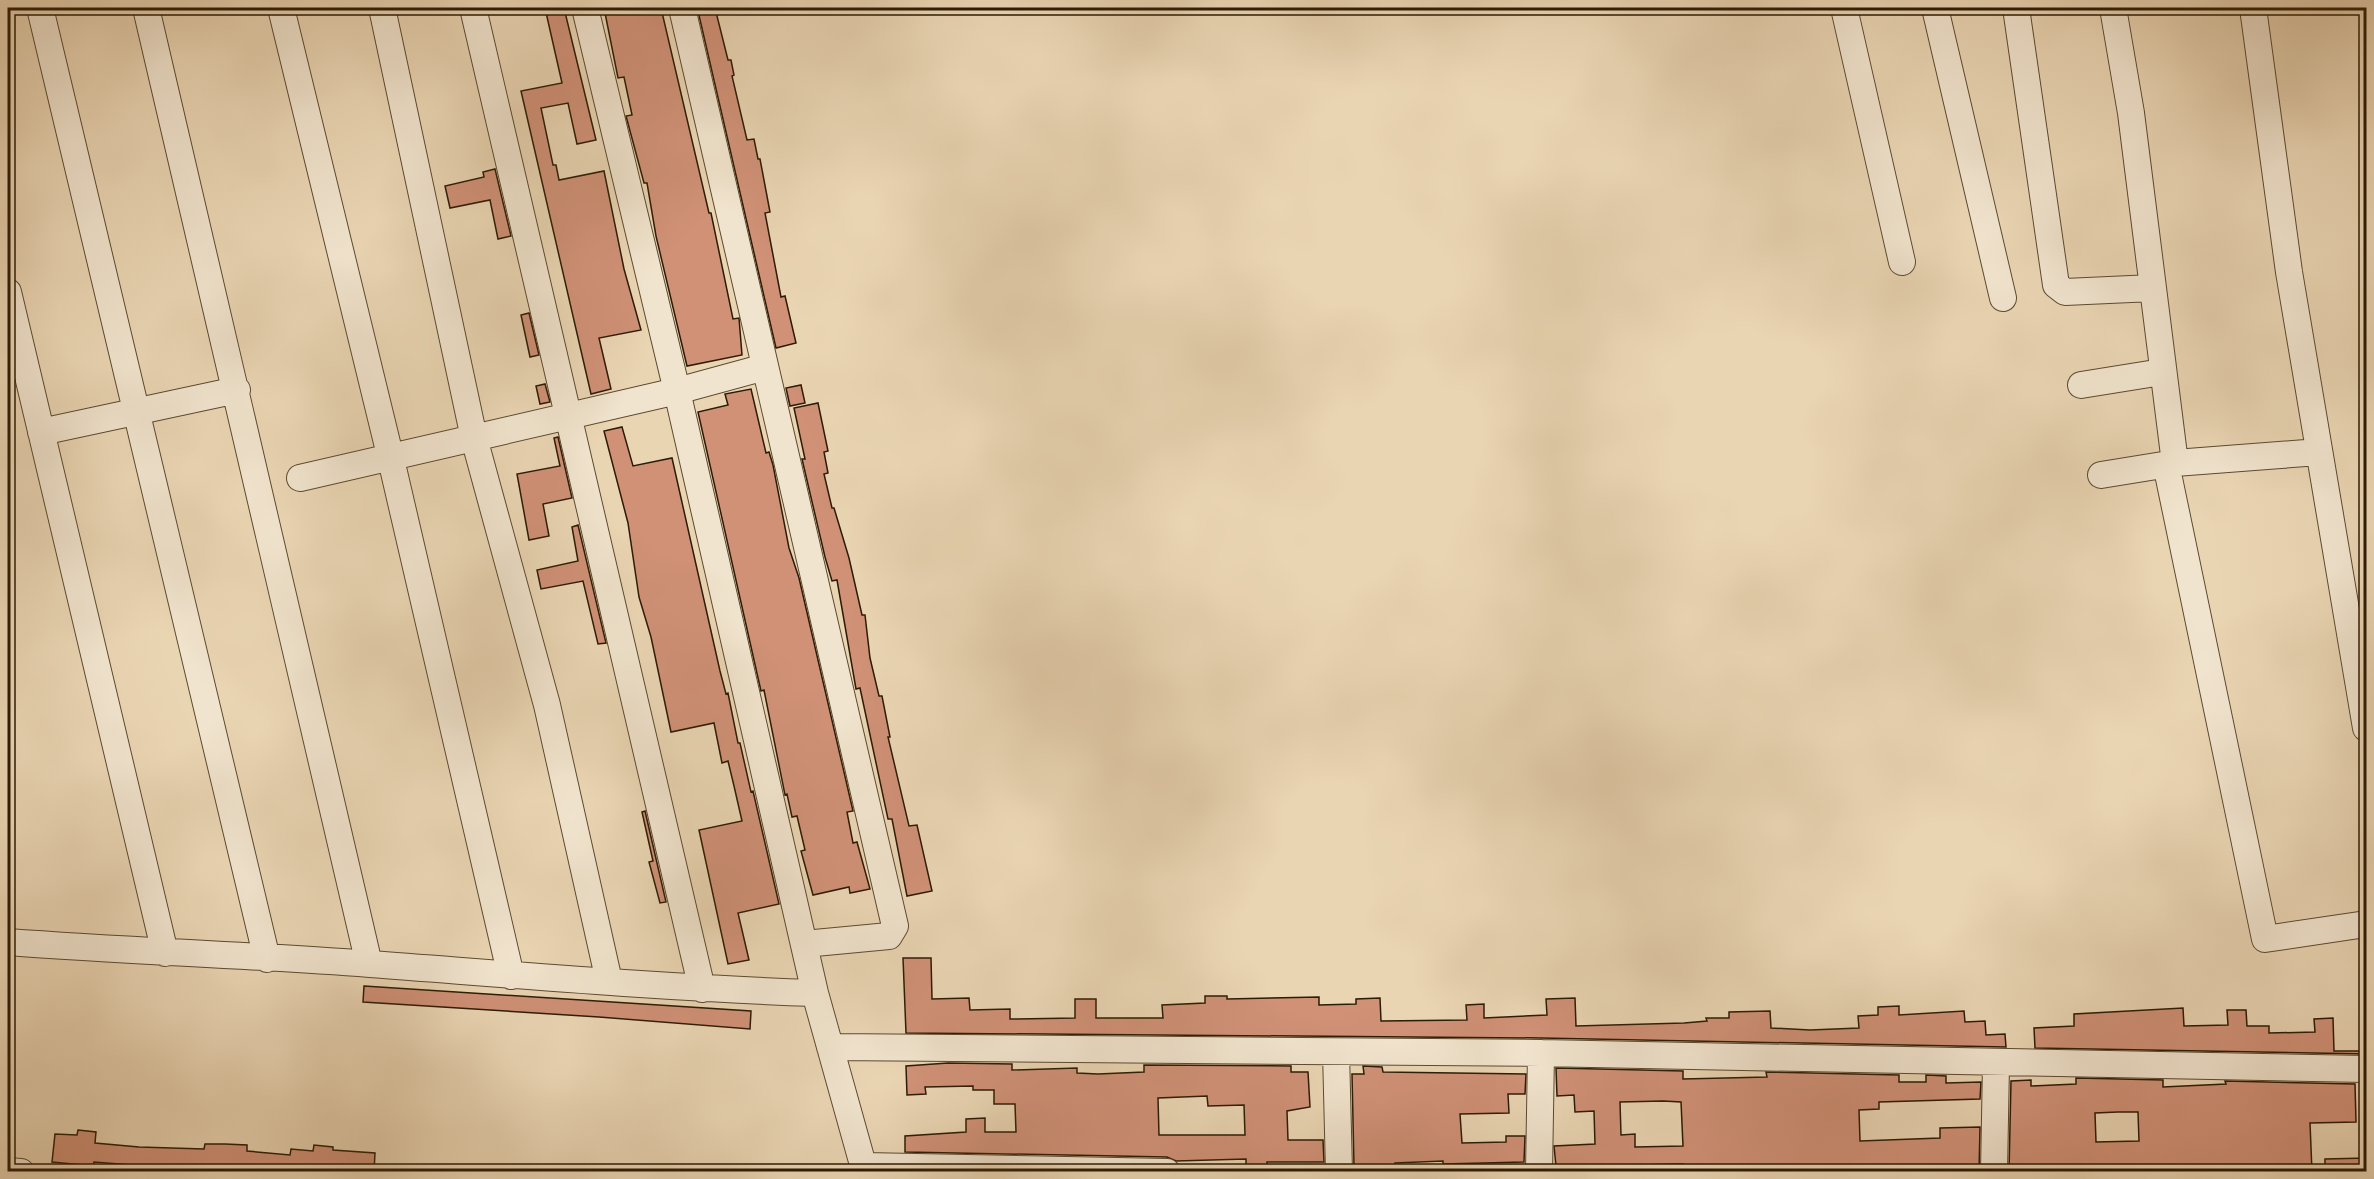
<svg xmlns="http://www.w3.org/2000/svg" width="2374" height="1179" viewBox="0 0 2374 1179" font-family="Alegreya,serif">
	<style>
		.building { fill: #d09177; stroke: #2c1b05; stroke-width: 1.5; fill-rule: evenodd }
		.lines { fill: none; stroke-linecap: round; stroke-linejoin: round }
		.minor-casing { stroke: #5c4a30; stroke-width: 28 }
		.minor { stroke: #f1e4ce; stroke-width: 26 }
	</style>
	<rect width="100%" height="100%" fill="#ead5b3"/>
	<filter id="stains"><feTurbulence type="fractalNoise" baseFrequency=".00333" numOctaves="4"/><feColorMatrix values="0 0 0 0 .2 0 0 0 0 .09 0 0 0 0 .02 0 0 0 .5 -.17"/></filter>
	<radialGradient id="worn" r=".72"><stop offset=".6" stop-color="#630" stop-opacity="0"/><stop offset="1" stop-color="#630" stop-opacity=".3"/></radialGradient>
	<path class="building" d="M545,8H564L596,140L577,144L568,103L541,108L553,165H556L559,180L604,171L624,269L641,330L599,338L611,389L591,394L521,91L562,83Z
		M604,8H661L709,213H711L733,319L739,318L742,355L687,366L656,236L647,183H644L626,116L632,115L624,77L618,78Z
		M715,8L728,60H731L734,75L732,76L747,140L754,139L758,159H760L770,212L765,213L781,297L785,296L796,343L776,348L698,11Z
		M495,169L511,236L498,239L490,200L450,208L445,186L484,177L483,172Z
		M529,313L539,355L530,357L521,315Z
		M545,384L550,402L540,404L536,386Z
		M801,385L805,403L790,406L786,388Z
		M751,389L766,453L769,452L773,465L789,548L799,578L853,811L847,812L853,843L857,842L870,889L850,893L849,887L813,895L801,851L805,850L797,816L792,817L787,794L785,795L764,690L761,691L698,412L728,405L725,394Z
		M818,403L828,451L824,452L828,473L824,474L832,508H834L849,558L862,615H865L870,658L879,696H882L890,737H888L909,826L917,825L932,891L907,896L892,819H888L860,688L856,689L837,580L832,581L825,557L802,459H805L794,408Z
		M622,427L633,466L672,458L720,671L726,694L728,693L738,743H740L751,792L753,791L779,904L738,913L749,960L728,964L699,830L742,821L734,786L728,761L722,763L714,723L671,732L651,637L639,597L628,523L604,431Z
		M558,437L572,498L543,504L549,536L529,540L517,474L560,466L554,438Z
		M578,525L606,643L598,644L583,581L541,589L537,570L578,561L572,527Z
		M645,811L666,902L660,903L649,862L653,861L642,812Z
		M903,958H931L932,999L969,998L970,1010L1010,1009V1019L1075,1018V999H1096V1018H1163L1162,1005L1205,1003V996H1227V999L1319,997V1005L1356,1004V999L1380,998L1381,1021L1467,1020L1466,1005L1484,1004V1018L1547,1015L1546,999L1575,998L1576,1026L1684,1023L1707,1021L1706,1018H1729V1012L1770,1011L1771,1028L1810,1030L1859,1028L1858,1016L1878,1015V1007L1899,1006V1015L1964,1011L1965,1022L1985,1021L1986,1035L2005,1034L2006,1047L1541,1038L906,1033Z
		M364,986L751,1011L750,1029L599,1017L363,1002Z
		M2183,1008L2184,1026L2228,1025L2227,1010H2246L2247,1026H2269V1033L2315,1032L2314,1019L2333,1018L2334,1051H2367V1054L2035,1048L2034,1028L2074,1026V1014Z
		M948,1063L1012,1064V1070L1077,1068V1073L1098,1074L1144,1072V1065L1291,1066V1072H1308L1310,1107L1287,1111L1288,1140H1323L1324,1162H1267V1165L1246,1166V1159L1176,1161L1167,1157L905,1152V1136L966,1132V1119L985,1118V1132H1016L1015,1104H994V1090H973V1086L925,1087L926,1094L907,1095L906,1066ZM1207,1096L1208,1106L1244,1105L1245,1135H1159L1158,1098Z
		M1363,1066L1382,1067L1383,1072L1526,1074L1525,1094H1508L1509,1113L1460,1114L1462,1143L1506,1142V1136H1525L1524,1162L1443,1164V1161L1395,1163V1169L1354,1167L1352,1074H1364Z
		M1556,1068L1683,1071V1079L1767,1077L1766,1072L1899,1075V1082H1926V1075L1946,1076V1083L1981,1082L1980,1099L1879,1102V1109L1859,1110L1860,1141L1940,1138V1128L1980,1127L1979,1172H1941V1168L1836,1170L1835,1166L1793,1168V1172H1727V1168L1684,1170L1683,1164L1636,1165V1171L1596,1172L1595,1165L1556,1166L1554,1146L1595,1144L1594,1111L1575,1112L1574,1095L1557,1096ZM1663,1101L1681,1102L1683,1146L1635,1147V1134L1621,1135L1620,1102Z
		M2076,1078L2163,1080V1087L2226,1084L2225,1081L2355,1084L2356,1122L2310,1123L2312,1172H2009L2011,1081L2031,1080V1086L2076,1084ZM2118,1112H2138L2139,1141L2096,1142L2095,1113Z
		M78,1130L96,1132L95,1143L139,1147L204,1149L205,1144H225L247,1145V1151L290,1155L291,1149L313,1151L314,1145L333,1147V1150L375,1153L374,1172H238L197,1168V1170L94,1162L93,1166L52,1162L55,1134L77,1135Z
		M2367,1158V1172H2325V1159Z"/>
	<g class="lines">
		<g class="minor-casing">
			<path id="minor" d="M40,8L267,959
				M146,8L369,964
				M281,8L390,455L511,976
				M382,8L474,438L547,705L609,981
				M473,8L702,989
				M585,8L677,391L815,993L865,1172
				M682,8L895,926L889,936L804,944
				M1844,8L1902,262
				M1935,8L2003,298
				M2016,8L2056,285L2065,292L2153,288
				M2113,8L2131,113L2175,463L2319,452
				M2253,8L2289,272L2366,728
				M8,292L165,953
				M2081,385L2162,372
				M41,432L237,390
				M2166,464L2265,939L2366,924
				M2101,475L2175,463
				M300,478L677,391L765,367
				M8,942C128,951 250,955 370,964C518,975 666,988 815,993
				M830,1047L1541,1053L2366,1069
				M1336,1052L1339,1172
				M864,1166L1167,1172
				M8,1171L21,1172
				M1539,1172L1541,1053
				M1994,1172L1996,1064"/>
		</g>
		<use href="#minor" class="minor"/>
	</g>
	<rect width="2374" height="1179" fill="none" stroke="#ead5b3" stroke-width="30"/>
	<rect x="9" y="9" width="2356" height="1161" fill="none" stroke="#2c1b05" stroke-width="3"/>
	<rect x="15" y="15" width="2344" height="1149" fill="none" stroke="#2c1b05" stroke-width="1.5"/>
	<rect width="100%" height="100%" filter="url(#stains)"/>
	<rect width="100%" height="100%" fill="url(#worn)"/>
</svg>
